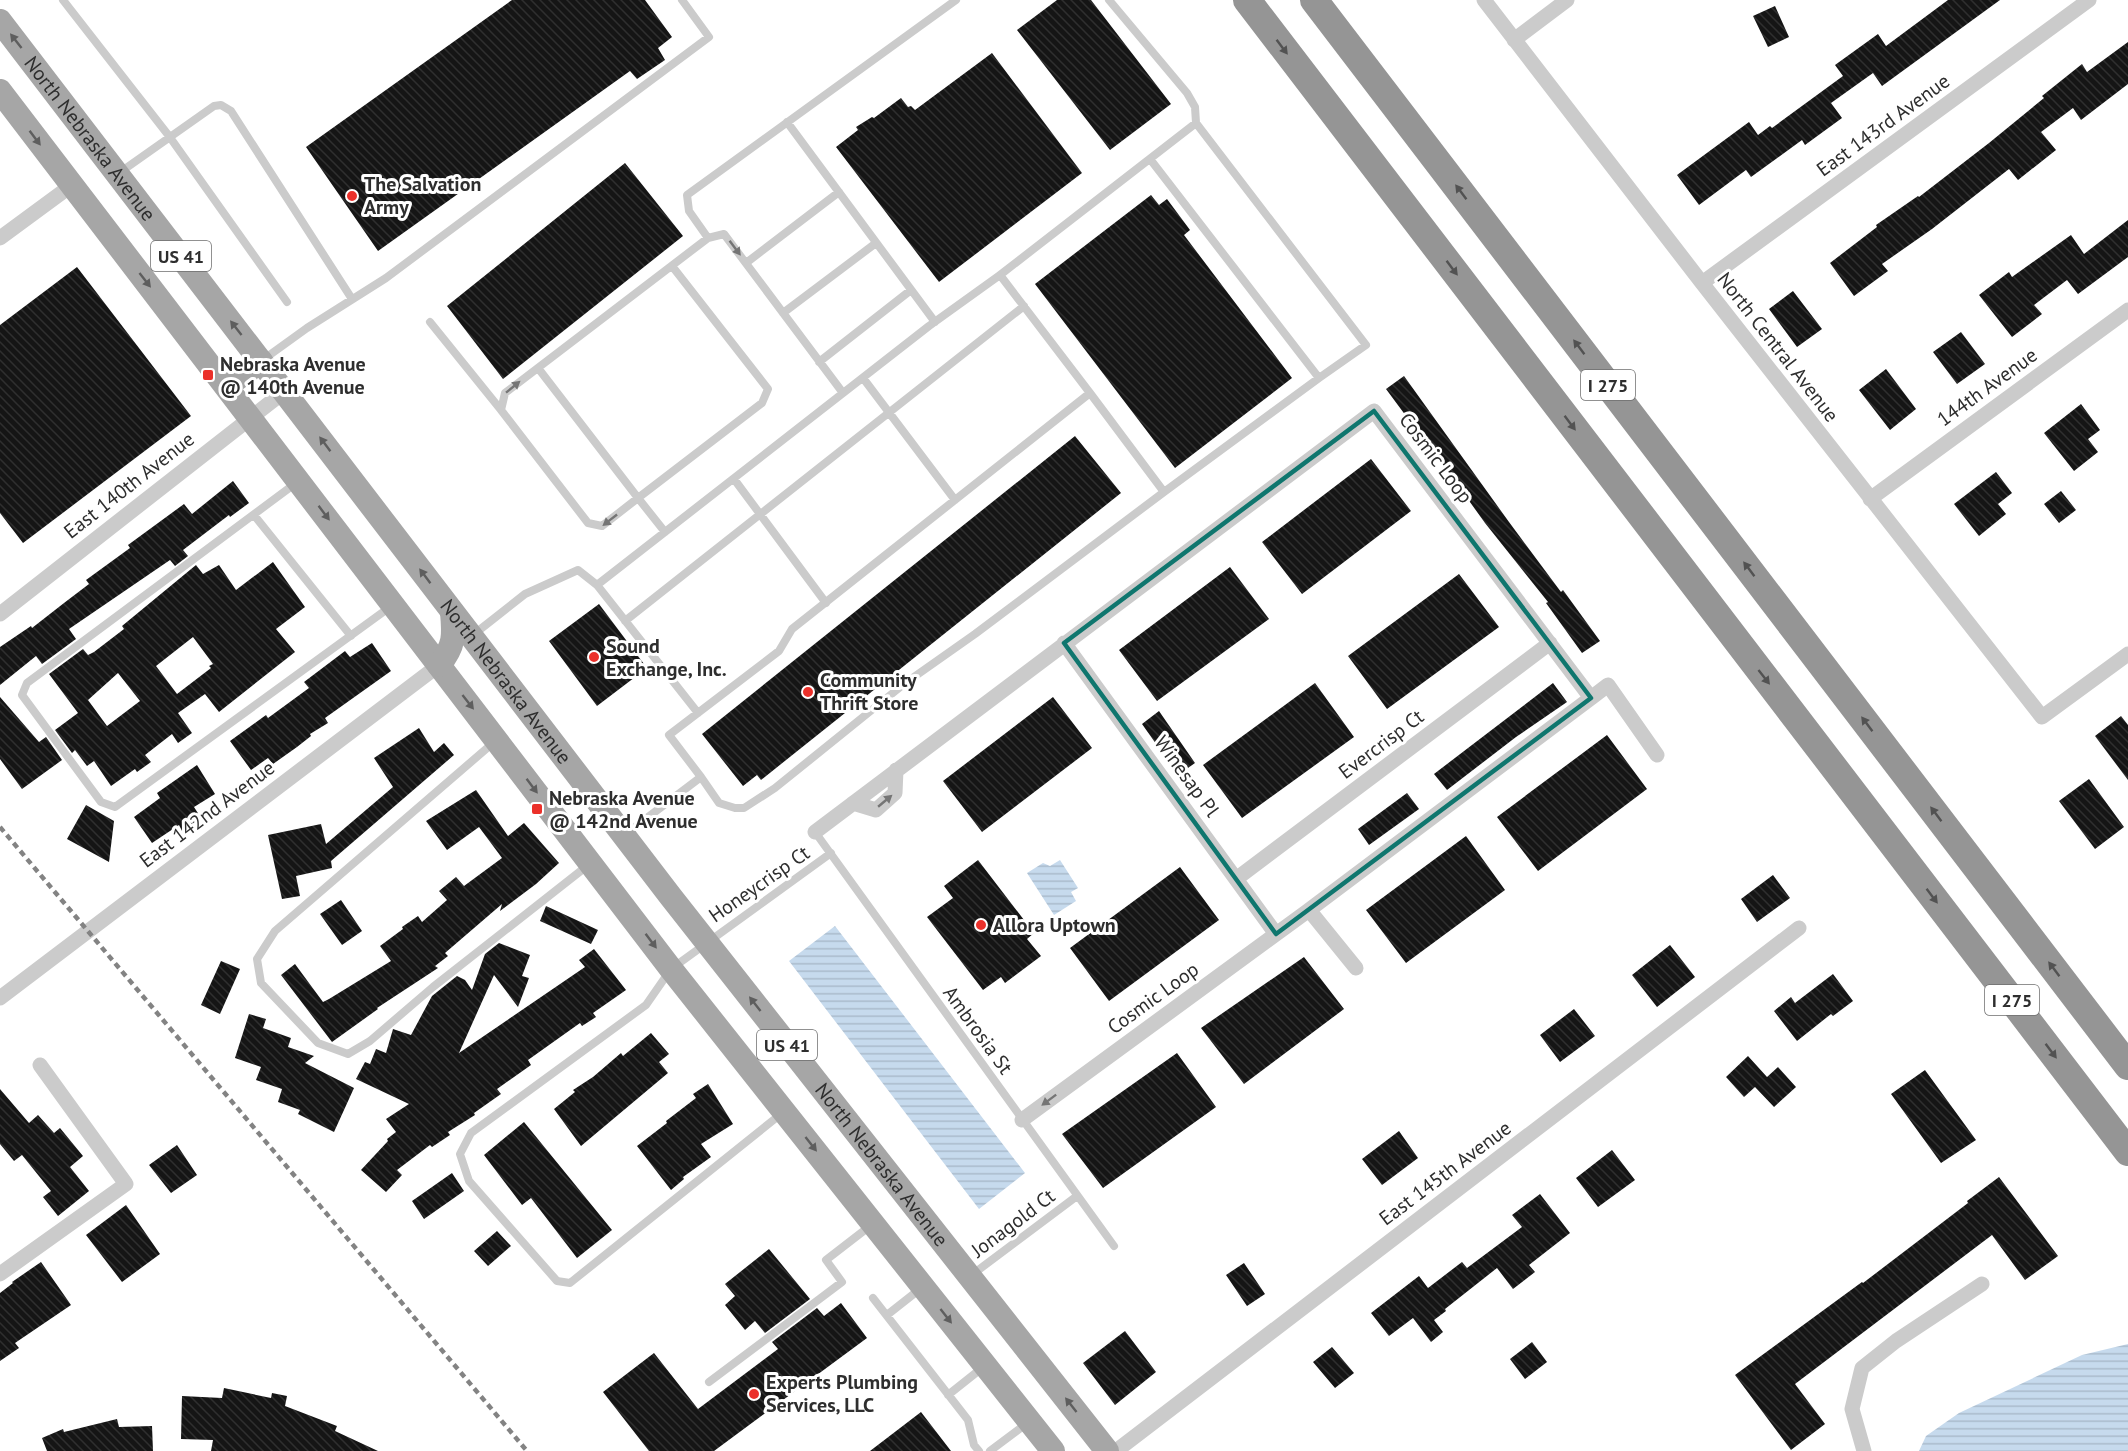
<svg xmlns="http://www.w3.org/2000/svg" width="2128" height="1451" viewBox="0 0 2128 1451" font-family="'PT Sans',sans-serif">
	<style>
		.water { fill: url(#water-rules) }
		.building { fill: url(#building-back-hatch); fill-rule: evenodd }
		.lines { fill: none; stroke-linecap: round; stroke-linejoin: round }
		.lane { stroke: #cbcbcb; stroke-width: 8 }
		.street { stroke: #cbcbcb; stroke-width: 15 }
		.primary { stroke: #a6a6a6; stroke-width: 24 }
		.highway { stroke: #959595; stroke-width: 28 }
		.rail { stroke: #838383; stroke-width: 4.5; stroke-dasharray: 6 4.5; stroke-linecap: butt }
		.oneway { fill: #5e5e5e }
		.oneway2 { fill: #525252 }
		.oneway3 { fill: #757575 }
		.marked { fill: none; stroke: #0f766e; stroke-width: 4.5; stroke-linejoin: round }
		.poi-dot { fill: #eb302a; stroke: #fff; stroke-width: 2 }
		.labels { text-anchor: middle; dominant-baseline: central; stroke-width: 6; stroke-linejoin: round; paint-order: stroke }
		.shield { fill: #fff; stroke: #6d6d6d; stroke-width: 1.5 }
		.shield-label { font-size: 18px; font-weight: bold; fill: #2e2e2e }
		.street-label { font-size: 20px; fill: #2e2e2e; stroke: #fff }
		.poi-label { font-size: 20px; font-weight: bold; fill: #2e2e2e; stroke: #fff; text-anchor: start }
	</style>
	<defs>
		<pattern id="water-rules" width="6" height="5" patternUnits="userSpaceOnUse" patternTransform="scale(1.5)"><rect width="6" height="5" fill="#c6daed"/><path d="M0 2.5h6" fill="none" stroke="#abc"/></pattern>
		<pattern id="building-back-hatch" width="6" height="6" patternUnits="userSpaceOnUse" patternTransform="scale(1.5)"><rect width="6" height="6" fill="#151515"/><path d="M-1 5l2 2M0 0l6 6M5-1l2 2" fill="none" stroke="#2f2f2f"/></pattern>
	</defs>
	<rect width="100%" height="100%" fill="#fff"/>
	<path class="water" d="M1060,860L1078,888L1071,892L1076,901L1054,915L1027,873L1043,863L1050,866Z
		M835,926L1025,1173L979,1209L789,961Z
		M2128,1344V1451H1919L1926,1436L1959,1413L2082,1355Z"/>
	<path class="building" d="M512,0H645L672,37L658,48L665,60L637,79L630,71L378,251L306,147Z
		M1057,0H1091L1171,104L1110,150L1017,30Z
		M1948,0H2000L1882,86L1873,73L1831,103L1842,118L1805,145L1802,140L1751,177L1746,170L1699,205L1677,175L1749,122L1758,135L1770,126L1772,128L1843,76L1835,65L1878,34L1886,46Z
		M1775,6L1789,37L1768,47L1753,16Z
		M2128,42V84L2081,120L2073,108L2041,132L2056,150L2018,180L2009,169L1932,229L1882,264L1888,271L1854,296L1830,263L1877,227L1876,225L1918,196L1919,197L1989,143L2044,98L2042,96L2082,64L2087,72Z
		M992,53L1082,173L939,282L836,147L858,130L856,127L872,117L874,118L901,98L908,107L911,106L915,110Z
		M625,163L683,236L503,379L447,306Z
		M1151,195L1159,205L1167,199L1190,230L1184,235L1292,378L1175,468L1035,284Z
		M2128,220V257L2078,294L2067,280L2034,305L2042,314L2012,337L1979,295L2009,272L2012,277L2071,235L2084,254Z
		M77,267L191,416L23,543L0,513V325Z
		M1793,291L1822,329L1797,347L1769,309Z
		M1961,332L1985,364L1957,384L1933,352Z
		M1886,369L1916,409L1890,430L1859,390Z
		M1404,376L1509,522L1561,592L1563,590L1600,641L1582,653L1546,603L1548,602L1485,523L1424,438L1423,439L1386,389Z
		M2081,404L2100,430L2088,439L2098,452L2074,471L2044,433Z
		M1075,436L1121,493L761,780L757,775L743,786L702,734Z
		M1371,459L1411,511L1302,594L1262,542Z
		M1996,472L2012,493L1998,504L2006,514L1979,536L1954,504Z
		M233,481L249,503L230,517L229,515L183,550L188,556L175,566L170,560L69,629L76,639L42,664L36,656L0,685V647L31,626L32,628L64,603L89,584L86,580L130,548L128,545L184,504L192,514Z
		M2061,491L2076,510L2059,523L2044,504Z
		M273,562L305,607L276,629L295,652L219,712L205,694L178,713L192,733L178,743L172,734L145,755L151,762L137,772L135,769L111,786L94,761L87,766L75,750L72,753L55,730L78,713L49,674L83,649L88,655L94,652L124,629L122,626L196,565L203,574L219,565L236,590ZM193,637L213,664L209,666L211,668L177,694L156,666ZM118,673L140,701L107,726L88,700Z
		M1230,567L1269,619L1157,701L1119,650Z
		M1459,574L1499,627L1387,709L1348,656Z
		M599,604L647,668L597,706L549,641Z
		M372,643L391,671L325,718L328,723L310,734L311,736L297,747L273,764L268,758L251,770L230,741L266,715L268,718L309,688L304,682L345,651L350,657Z
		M1315,683L1354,737L1242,818L1203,765Z
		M1553,683L1567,702L1516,737L1447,790L1434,774Z
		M0,697L39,742L46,737L62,760L22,789L0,759Z
		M1053,697L1092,748L982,832L943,781Z
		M1159,711L1195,763L1178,775L1142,724Z
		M2121,716L2128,725V780L2095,736Z
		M419,728L434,752L444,743L454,755L331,861L332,868L296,876L300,896L282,899L268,835L321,824L326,844L393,787L374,758Z
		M1607,735L1647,789L1538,871L1497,817Z
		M197,765L215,794L194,807L201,818L182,831L179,825L152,843L134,817L160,798L157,793Z
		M2089,779L2124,827L2095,849L2059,801Z
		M476,790L508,836L524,823L559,863L536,884L500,911L502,904L445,953L448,956L435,966L438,968L377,1008L378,1009L332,1042L281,975L295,964L323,1002L329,999L391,961L380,946L403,929L402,927L418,916L422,922L447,900L439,891L456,877L464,886L502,858L479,827L447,850L426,821Z
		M1407,793L1419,809L1369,845L1358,829Z
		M86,805L114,821L109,862L67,839Z
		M1466,836L1505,890L1406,963L1366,910Z
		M978,860L1034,933L1027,939L1041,956L1005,983L1001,977L983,990L927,917L953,898L944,886Z
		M1180,867L1219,920L1109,1001L1070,948Z
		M1773,875L1790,898L1757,922L1741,899Z
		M341,900L362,931L342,945L320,914Z
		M546,906L598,930L591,944L540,921Z
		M499,943L530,955L522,976L529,978L518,1007L494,975L459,1053L585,967L579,960L594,949L626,990L593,1013L596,1017L582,1026L580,1023L528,1060L531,1065L497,1089L501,1094L474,1113L475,1115L448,1132L450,1135L432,1147L430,1145L397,1170L402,1175L386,1192L361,1170L388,1141L387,1139L396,1132L386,1119L409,1104L356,1079L365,1062L370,1064L376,1049L386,1053L393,1029L411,1035L432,996L457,976L465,980L472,990L485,954Z
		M1670,945L1695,977L1657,1007L1632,975Z
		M1304,957L1344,1009L1244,1084L1201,1028Z
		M221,961L240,969L220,1014L201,1005Z
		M1833,974L1853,1001L1833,1016L1831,1014L1797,1041L1774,1011L1791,997L1795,1003Z
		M1574,1009L1595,1036L1560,1062L1540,1035Z
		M249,1014L266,1019L263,1028L291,1038L288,1047L314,1056L305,1063L354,1088L334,1132L298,1114L300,1110L278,1102L282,1089L256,1080L261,1067L235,1058Z
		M651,1033L669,1054L659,1062L668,1073L581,1146L554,1109L575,1092L573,1090L593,1077L621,1053L623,1056Z
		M1177,1053L1216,1107L1103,1188L1062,1134Z
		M1748,1056L1767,1077L1778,1067L1796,1087L1774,1107L1755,1087L1744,1097L1726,1077Z
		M1925,1070L1976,1140L1941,1163L1891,1094Z
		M708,1084L733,1124L701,1144L711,1157L683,1177L684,1179L671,1190L637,1146L667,1123L666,1121L696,1098L693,1094Z
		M0,1089L29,1123L38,1115L54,1133L60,1128L83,1156L70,1167L89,1191L58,1216L43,1197L51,1191L22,1155L14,1161L0,1144Z
		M524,1122L612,1230L577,1258L531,1198L522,1205L484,1155Z
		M1399,1131L1418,1158L1382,1185L1362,1159Z
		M177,1145L197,1175L171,1193L149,1165Z
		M1612,1150L1635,1180L1598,1207L1576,1178Z
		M452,1173L464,1191L424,1219L412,1201Z
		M1999,1177L2058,1256L2025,1280L1992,1235L1795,1384L1825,1424L1791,1450L1735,1375L1862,1282L1863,1283L1968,1203L1967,1201Z
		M1540,1194L1570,1233L1529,1265L1535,1272L1513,1289L1497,1268L1445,1309L1446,1311L1434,1320L1443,1332L1431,1342L1413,1318L1389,1336L1371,1313L1419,1276L1428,1288L1462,1262L1467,1268L1522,1227L1512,1215Z
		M126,1205L160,1254L122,1282L86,1235Z
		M497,1231L511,1246L488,1266L474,1251Z
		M769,1249L810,1299L765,1333L755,1321L745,1330L725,1305L735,1296L725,1284Z
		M41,1262L71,1305L15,1343L19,1348L0,1361V1293L13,1283L12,1282Z
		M1244,1263L1265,1294L1247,1306L1226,1275Z
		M841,1303L867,1338L714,1451H649L603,1392L654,1353L698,1409L778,1349L772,1342L817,1308L824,1316Z
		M1125,1331L1156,1372L1115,1405L1083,1363Z
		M1532,1342L1547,1362L1525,1379L1510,1359Z
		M1332,1347L1354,1373L1335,1388L1313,1362Z
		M224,1388L271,1398L272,1393L287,1396L285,1406L337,1426L335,1431L378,1451H211L213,1440L181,1439L182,1396L222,1398Z
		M921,1412L951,1451H870Z
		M117,1419L119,1427L152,1426L153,1451H47L42,1438L63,1429L64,1432Z"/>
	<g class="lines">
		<path class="lane" d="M63,0L169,136L287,302
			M1109,0L1187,93L1195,107L1196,123
			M787,122L935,322
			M119,173L214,106L221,105L231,111L352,299
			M708,238L689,211L687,195L956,0
			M746,263L839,192
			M1000,275L1196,123L1366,345L1319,378L1150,159
			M783,313L876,243
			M430,322L501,410
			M264,359L307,328L386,278L709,37L682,0
			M819,362L911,290
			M538,368L638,498L762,403L768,389L672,266
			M863,378L955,500
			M734,479L826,603
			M296,483L27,683L22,695L101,802L115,807L390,607
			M1164,492L1319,378
			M254,515L351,636
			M665,532L638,498L602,526L588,523L501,410L505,393L708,238L724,234L843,393
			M625,621L1024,306
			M473,635L525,594L578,570L597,585
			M493,743L275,931L257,959L261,983L318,1043L348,1054L370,1041L433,987L587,866
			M701,777L719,803L735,808H744L775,788L904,684L975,634L1164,492L1090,393
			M815,832L1114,1246
			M627,833L701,777L669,735L779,651L792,629L1090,393L1000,275L929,326L597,585L698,713
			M781,1114L570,1283L557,1281L469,1181L460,1154L471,1133L646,1005L671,969L831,853
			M973,1274L1077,1196
			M873,1298L968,1420L974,1445L979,1451
			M887,1315L920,1289
			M709,1382L842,1282L826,1260L870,1226
			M948,1395L982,1368
			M990,1451L1026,1424"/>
		<path class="street" d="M1484,0L1702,283L2042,717L2128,654
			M1514,40L1567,0
			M0,238L72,185
			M1702,283L2089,0
			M1870,499L2128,310
			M0,614L285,391
			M1064,643L1276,934
			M1591,698L1608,685L1657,755
			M853,803L876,810L895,793L896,770
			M815,832L1374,411L1591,698L1309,910
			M1236,879L1550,643
			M0,998L439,665
			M1022,1120L1309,910L1356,968
			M0,1274L126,1184L40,1065
			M1116,1451L1799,928
			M1864,1451L1852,1409L1862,1368L1896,1341L1982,1284"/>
		<g class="primary">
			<path id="s1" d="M0,21L671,897L1107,1451"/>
			<path d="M0,91L671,969L1053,1451"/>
			<path d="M227,386L261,361"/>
			<path d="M439,665C455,646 454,635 452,612"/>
		</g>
		<path class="highway" d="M1247,0L2128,1152
			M1314,0L2128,1066"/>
		<path class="rail" d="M0,827L527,1451"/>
	</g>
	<defs><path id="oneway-solid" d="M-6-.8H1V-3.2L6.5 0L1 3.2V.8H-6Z" transform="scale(1.5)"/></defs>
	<g class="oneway">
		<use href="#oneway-solid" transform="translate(16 41) rotate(-128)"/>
		<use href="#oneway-solid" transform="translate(35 138) rotate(53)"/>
		<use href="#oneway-solid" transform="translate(145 280) rotate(52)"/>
		<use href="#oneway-solid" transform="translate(236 328) rotate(-128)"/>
		<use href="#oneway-solid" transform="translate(325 444) rotate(-127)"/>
		<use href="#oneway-solid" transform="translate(324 513) rotate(53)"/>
		<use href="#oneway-solid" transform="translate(425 576) rotate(-127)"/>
		<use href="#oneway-solid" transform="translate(468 702) rotate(52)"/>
		<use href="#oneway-solid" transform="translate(532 786) rotate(53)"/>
		<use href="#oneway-solid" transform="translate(651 941) rotate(53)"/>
		<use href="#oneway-solid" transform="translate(755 1004) rotate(-128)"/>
		<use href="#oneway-solid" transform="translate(811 1144) rotate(52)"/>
		<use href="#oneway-solid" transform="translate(946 1316) rotate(52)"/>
		<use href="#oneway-solid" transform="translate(1071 1405) rotate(-128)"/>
	</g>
	<g class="oneway2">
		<use href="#oneway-solid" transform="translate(1282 47) rotate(53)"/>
		<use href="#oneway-solid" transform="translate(1461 192) rotate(-127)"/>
		<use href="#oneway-solid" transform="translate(1452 268) rotate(53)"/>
		<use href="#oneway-solid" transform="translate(1579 347) rotate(-127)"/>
		<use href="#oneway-solid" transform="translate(1570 423) rotate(53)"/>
		<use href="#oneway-solid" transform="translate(1749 569) rotate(-127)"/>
		<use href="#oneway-solid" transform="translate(1764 677) rotate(52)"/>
		<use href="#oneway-solid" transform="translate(1867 724) rotate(-127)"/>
		<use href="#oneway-solid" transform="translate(1936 814) rotate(-127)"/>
		<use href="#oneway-solid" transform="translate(1932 896) rotate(53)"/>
		<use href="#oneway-solid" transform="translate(2054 969) rotate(-127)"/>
		<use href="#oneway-solid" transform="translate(2051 1051) rotate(53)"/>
	</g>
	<g class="oneway3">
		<use href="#oneway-solid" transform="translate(735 248) rotate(53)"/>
		<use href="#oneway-solid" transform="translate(513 387) rotate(-39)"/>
		<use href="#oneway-solid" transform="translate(610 520) rotate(142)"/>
		<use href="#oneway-solid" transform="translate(885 801) rotate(-40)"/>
		<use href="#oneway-solid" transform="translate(1049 1100) rotate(143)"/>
	</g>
	<path class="marked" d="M1374,411L1591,698L1276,934L1064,643Z"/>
	<g class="poi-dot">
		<circle cx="352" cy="196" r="6"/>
		<rect x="202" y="369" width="12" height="12" rx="3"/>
		<circle cx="594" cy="657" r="6"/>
		<circle cx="808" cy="692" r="6"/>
		<rect x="531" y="803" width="12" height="12" rx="3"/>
		<circle cx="981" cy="925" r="6"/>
		<circle cx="754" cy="1394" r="6"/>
	</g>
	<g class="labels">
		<g class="shield">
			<rect x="151" y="241" width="60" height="30" rx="4.5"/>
			<rect x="1581" y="370" width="54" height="30" rx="4.5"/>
			<rect x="1985" y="985" width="54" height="30" rx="4.5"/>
			<rect x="757" y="1030" width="60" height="30" rx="4.5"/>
		</g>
		<g class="shield-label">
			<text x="181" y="256">US 41</text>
			<text x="1608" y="385">I 275</text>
			<text x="2012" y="1000">I 275</text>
			<text x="787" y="1045">US 41</text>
		</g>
		<g class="street-label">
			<text transform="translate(1883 125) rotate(-36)">East 143rd Avenue</text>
			<text stroke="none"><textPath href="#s1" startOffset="148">North Nebraska Avenue</textPath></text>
			<text transform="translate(1778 347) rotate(52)">North Central Avenue</text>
			<text transform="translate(1987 387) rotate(-36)">144th Avenue</text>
			<text transform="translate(1436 458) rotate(53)">Cosmic Loop</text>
			<text transform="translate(129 485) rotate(-38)">East 140th Avenue</text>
			<text stroke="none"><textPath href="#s1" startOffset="832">North Nebraska Avenue</textPath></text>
			<text transform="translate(1381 744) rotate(-37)">Evercrisp Ct</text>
			<text transform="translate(1187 776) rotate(54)">Winesap Pl</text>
			<text transform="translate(207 814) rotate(-37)">East 142nd Avenue</text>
			<text transform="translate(759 884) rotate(-35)">Honeycrisp Ct</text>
			<text transform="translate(1153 998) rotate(-36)">Cosmic Loop</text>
			<text transform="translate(978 1030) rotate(54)">Ambrosia St</text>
			<text stroke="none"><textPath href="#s1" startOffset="1444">North Nebraska Avenue</textPath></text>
			<text transform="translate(1445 1173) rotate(-37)">East 145th Avenue</text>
			<text transform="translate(1013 1223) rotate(-37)">Jonagold Ct</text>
		</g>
		<g class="poi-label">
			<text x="364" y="184">The Salvation<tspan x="364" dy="23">Army</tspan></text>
			<text x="220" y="364">Nebraska Avenue<tspan x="220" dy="23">@ 140th Avenue</tspan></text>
			<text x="606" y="646">Sound<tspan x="606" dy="23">Exchange, Inc.</tspan></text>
			<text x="820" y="680">Community<tspan x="820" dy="23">Thrift Store</tspan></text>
			<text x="549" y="798">Nebraska Avenue<tspan x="549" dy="23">@ 142nd Avenue</tspan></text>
			<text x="993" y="925">Allora Uptown</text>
			<text x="766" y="1382">Experts Plumbing<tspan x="766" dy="23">Services, LLC</tspan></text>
		</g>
	</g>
</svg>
